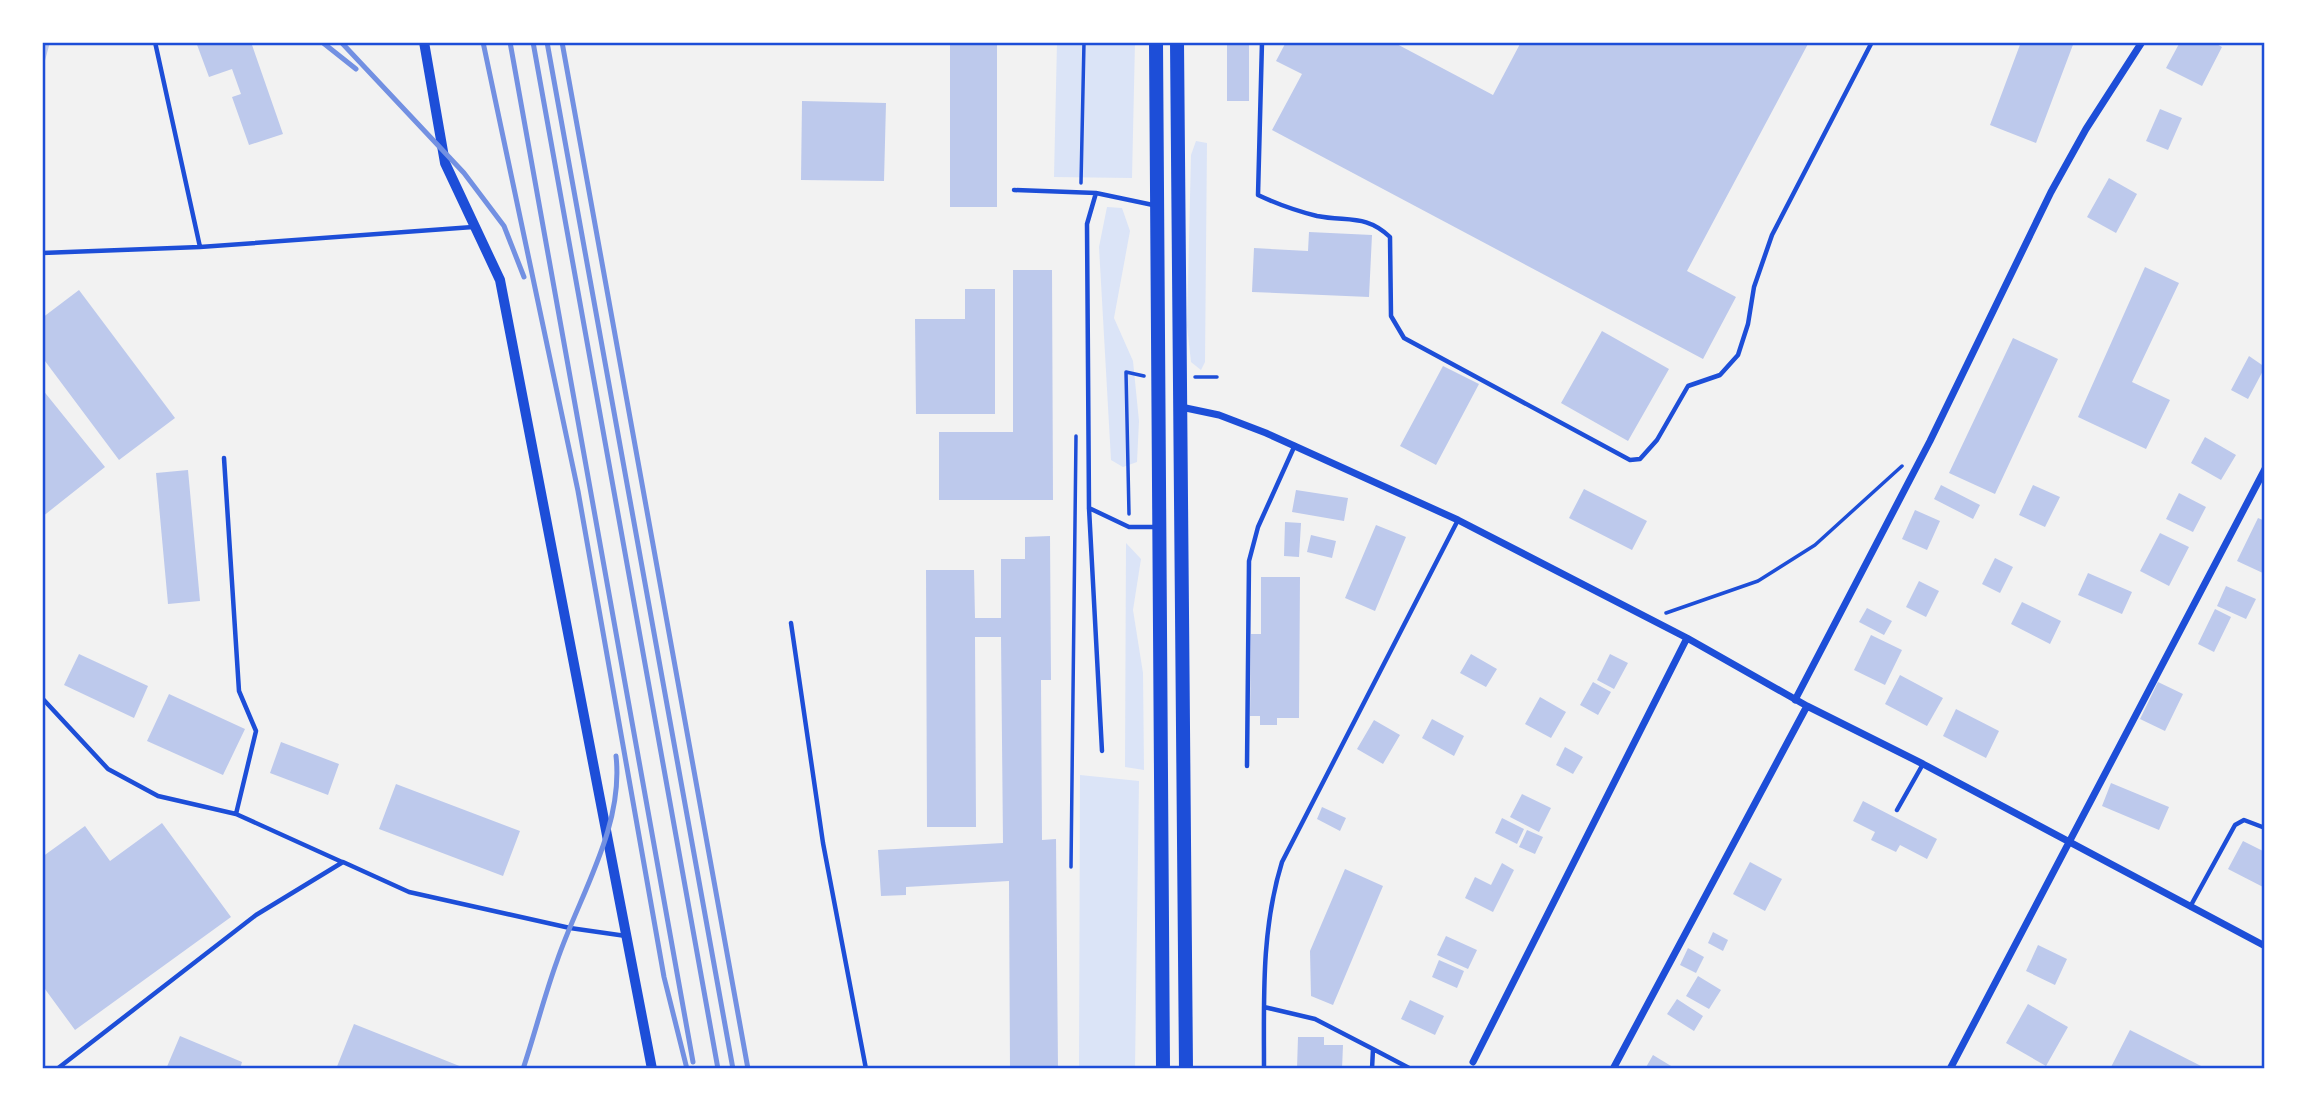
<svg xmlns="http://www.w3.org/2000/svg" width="2307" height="1111" viewBox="0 0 2307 1111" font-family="'Noto Serif',serif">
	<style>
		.green { fill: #dbe4f7 }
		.building { fill: #bdc9ec }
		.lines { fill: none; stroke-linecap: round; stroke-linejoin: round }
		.path { stroke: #1d4ed8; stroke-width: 3.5 }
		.service { stroke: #1d4ed8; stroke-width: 4.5 }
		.minor { stroke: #1d4ed8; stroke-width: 7 }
		.tertiary { stroke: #1d4ed8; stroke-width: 10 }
		.primary { stroke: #1d4ed8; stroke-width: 14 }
		.rail { stroke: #7290e2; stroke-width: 5 }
		.neatline { fill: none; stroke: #1d4ed8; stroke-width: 2.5 }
	</style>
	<rect width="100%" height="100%" fill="#f2f2f2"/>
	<path class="green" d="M1057,42H1135L1132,178L1054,177Z
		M1196,141L1207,143L1205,362L1201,370L1191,362L1187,326L1191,155Z
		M1107,207L1122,208L1130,231L1114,318L1133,361L1139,421L1137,462L1123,467L1111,460L1099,247Z
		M1126,543L1141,559L1133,610L1143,673L1144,770L1125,767Z
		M1080,775L1139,781L1135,1069H1079Z"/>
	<path class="building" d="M42,42H50L43,68H42Z
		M196,42H251L283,134L249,145L232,97L241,94L232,69L209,77Z
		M950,42H997V207H950Z
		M1227,42H1249V101H1227Z
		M1286,42H1393L1493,95L1521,42H1809L1687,271L1736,297L1703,359L1272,130L1302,74L1276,61Z
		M2021,42H2074L2036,143L1990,125Z
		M2180,42H2213L2222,47L2202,86L2166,68Z
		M802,101L886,103L884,181L801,180Z
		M2160,109L2182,118L2168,150L2146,141Z
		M2109,178L2137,194L2116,233L2087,217Z
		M1309,232L1372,235L1369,297L1252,292L1254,248L1308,251Z
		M2145,267L2179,283L2132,382L2170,400L2146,449L2078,417Z
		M1013,270H1052L1053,500H939V432H1013Z
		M965,289H995V414H916L915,319H965Z
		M79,290L175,418L119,460L42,357V318Z
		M1602,331L1669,369L1628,441L1561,403Z
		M2013,338L2058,359L1995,494L1949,473Z
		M2249,356L2265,367L2248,399L2231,390Z
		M1443,366L1479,384L1436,465L1400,446Z
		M42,389L105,467L42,517Z
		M2205,437L2236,455L2221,480L2191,463Z
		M188,470L200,601L168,604L156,473Z
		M1941,485L1980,505L1973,519L1934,499Z
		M2033,485L2060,497L2045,527L2019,515Z
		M1584,489L1647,521L1632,550L1569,518Z
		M1296,490L1348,498L1344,521L1292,512Z
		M2179,493L2206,507L2193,532L2166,519Z
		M1915,510L1940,521L1927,550L1902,539Z
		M2258,518L2265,521V574L2237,561Z
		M1285,522L1301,523L1299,557L1284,556Z
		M1376,525L1406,537L1375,611L1345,598Z
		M2160,533L2189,547L2169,586L2140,571Z
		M1311,535L1336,541L1332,558L1307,552Z
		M1050,536L1051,680H1041L1042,840L1056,839L1058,1069H1010L1009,881L906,887V895L881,896L878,850L1003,843L1001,637H975L976,827H927L926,570H974L975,618H1001V559H1025V537Z
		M1995,558L2013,567L2000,593L1982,584Z
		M2088,573L2132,592L2122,614L2078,595Z
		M1261,577H1300L1299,718H1277V725H1260V716H1250L1251,634H1261Z
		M1919,581L1939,591L1926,617L1906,607Z
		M2226,586L2256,599L2246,619L2217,606Z
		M2022,602L2061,621L2050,644L2011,624Z
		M1867,608L1892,621L1884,635L1859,622Z
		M2215,609L2231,617L2214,652L2198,644Z
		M1871,635L1902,650L1885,685L1854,670Z
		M79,654L148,686L134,718L64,685Z
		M1471,654L1497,669L1486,687L1460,673Z
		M1610,654L1628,663L1614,689L1597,680Z
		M1900,675L1943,698L1927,726L1885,704Z
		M1593,682L1611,692L1598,715L1580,705Z
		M2158,682L2183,694L2165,731L2140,719Z
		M169,694L245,729L223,775L147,741Z
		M1540,697L1566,712L1551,738L1525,724Z
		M1956,709L1999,731L1986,758L1943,736Z
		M1432,719L1464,736L1454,756L1422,738Z
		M1374,720L1400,735L1383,764L1357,749Z
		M281,742L339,764L328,795L270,773Z
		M1565,747L1583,757L1573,774L1556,765Z
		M2111,783L2169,807L2159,830L2102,806Z
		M396,784L520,831L503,876L379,829Z
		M1522,794L1551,808L1539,832L1510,817Z
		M1863,801L1937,839L1927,859L1900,845L1896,852L1871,840L1875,832L1853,821Z
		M1322,807L1346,818L1340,831L1317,819Z
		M1502,818L1524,829L1517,844L1495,833Z
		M162,823L231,917L75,1030L42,985V857L85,826L110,861Z
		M1527,830L1543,837L1535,854L1519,847Z
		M2243,841L2265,852V888L2228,869Z
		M1750,862L1782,879L1765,911L1733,894Z
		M1502,863L1514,870L1493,912L1465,898L1475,877L1491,885Z
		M1345,869L1383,886L1333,1005L1311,996L1310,951Z
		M1713,932L1728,940L1723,951L1708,943Z
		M1446,936L1477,950L1468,969L1437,955Z
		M2038,945L2067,959L2055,985L2026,971Z
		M1688,948L1704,957L1696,973L1680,965Z
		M1439,960L1464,971L1457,988L1432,977Z
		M1698,976L1721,990L1709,1009L1686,996Z
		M1677,999L1703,1016L1694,1031L1667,1014Z
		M1410,1000L1444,1016L1435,1035L1401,1019Z
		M2028,1004L2068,1027L2046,1066L2006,1043Z
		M354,1024L467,1069H336Z
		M2130,1030L2207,1069H2110Z
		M180,1036L242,1062L240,1069H166Z
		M1298,1037H1324V1045H1343L1342,1069H1297Z
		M1653,1055L1676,1069H1645Z"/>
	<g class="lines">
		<path class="path" d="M1081,183L1084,42
			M1195,377H1217
			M1129,514L1126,372L1144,376
			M1666,613L1758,581L1815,545L1902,466
			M1071,867L1076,436"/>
		<path class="service" d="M155,42L200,247L473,227
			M1262,42L1258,195C1277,204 1297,211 1317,216C1348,222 1366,214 1390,237L1391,316L1404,338L1630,460L1640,459L1657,440L1688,386L1720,375L1738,355L1748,324L1754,287L1772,235L1872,42
			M1014,190L1096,193L1153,205
			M1096,193L1087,224L1089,508L1102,751
			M42,253L200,247
			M224,458L239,691L256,731L236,814
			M1089,508L1129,527H1157
			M791,623L823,843L866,1069
			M42,698L108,769L158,796L236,814L342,862
			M1247,766L1249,561L1258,527L1295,445
			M1897,810L1923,764
			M2190,907L2235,825L2244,820L2265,828
			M1264,1007L1315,1019L1373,1049L1372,1069
			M1373,1049L1411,1069
			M57,1069L256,915L343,862L409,892L570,928L626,936
			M1264,1069C1264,999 1261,930 1282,862L1458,520"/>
		<path class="minor" d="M1181,407L1219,415L1266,433L1458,520L1687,638L1807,706L1923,764L2265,946
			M1795,700L1930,441L2051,192L2086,129L2142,42
			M1473,1062L1687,638
			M1613,1069L1807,706
			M1950,1069L2265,469"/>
		<path class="tertiary" d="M424,42L445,163L500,280L652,1069"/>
		<path class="primary" d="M1156,42L1163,1069
			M1177,42L1186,1069"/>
		<path class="rail" d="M322,42L356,69
			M341,42L464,173L504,226L524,277
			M483,42L578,491L664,977L687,1069
			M510,42L693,1062
			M533,42L718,1069
			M547,42L733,1069
			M562,42L748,1069
			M523,1069C535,1033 544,997 557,961C579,896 624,827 616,756"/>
	</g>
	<rect width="2307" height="1111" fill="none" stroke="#ffffff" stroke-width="88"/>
	<rect x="44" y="44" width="2219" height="1023" class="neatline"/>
</svg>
